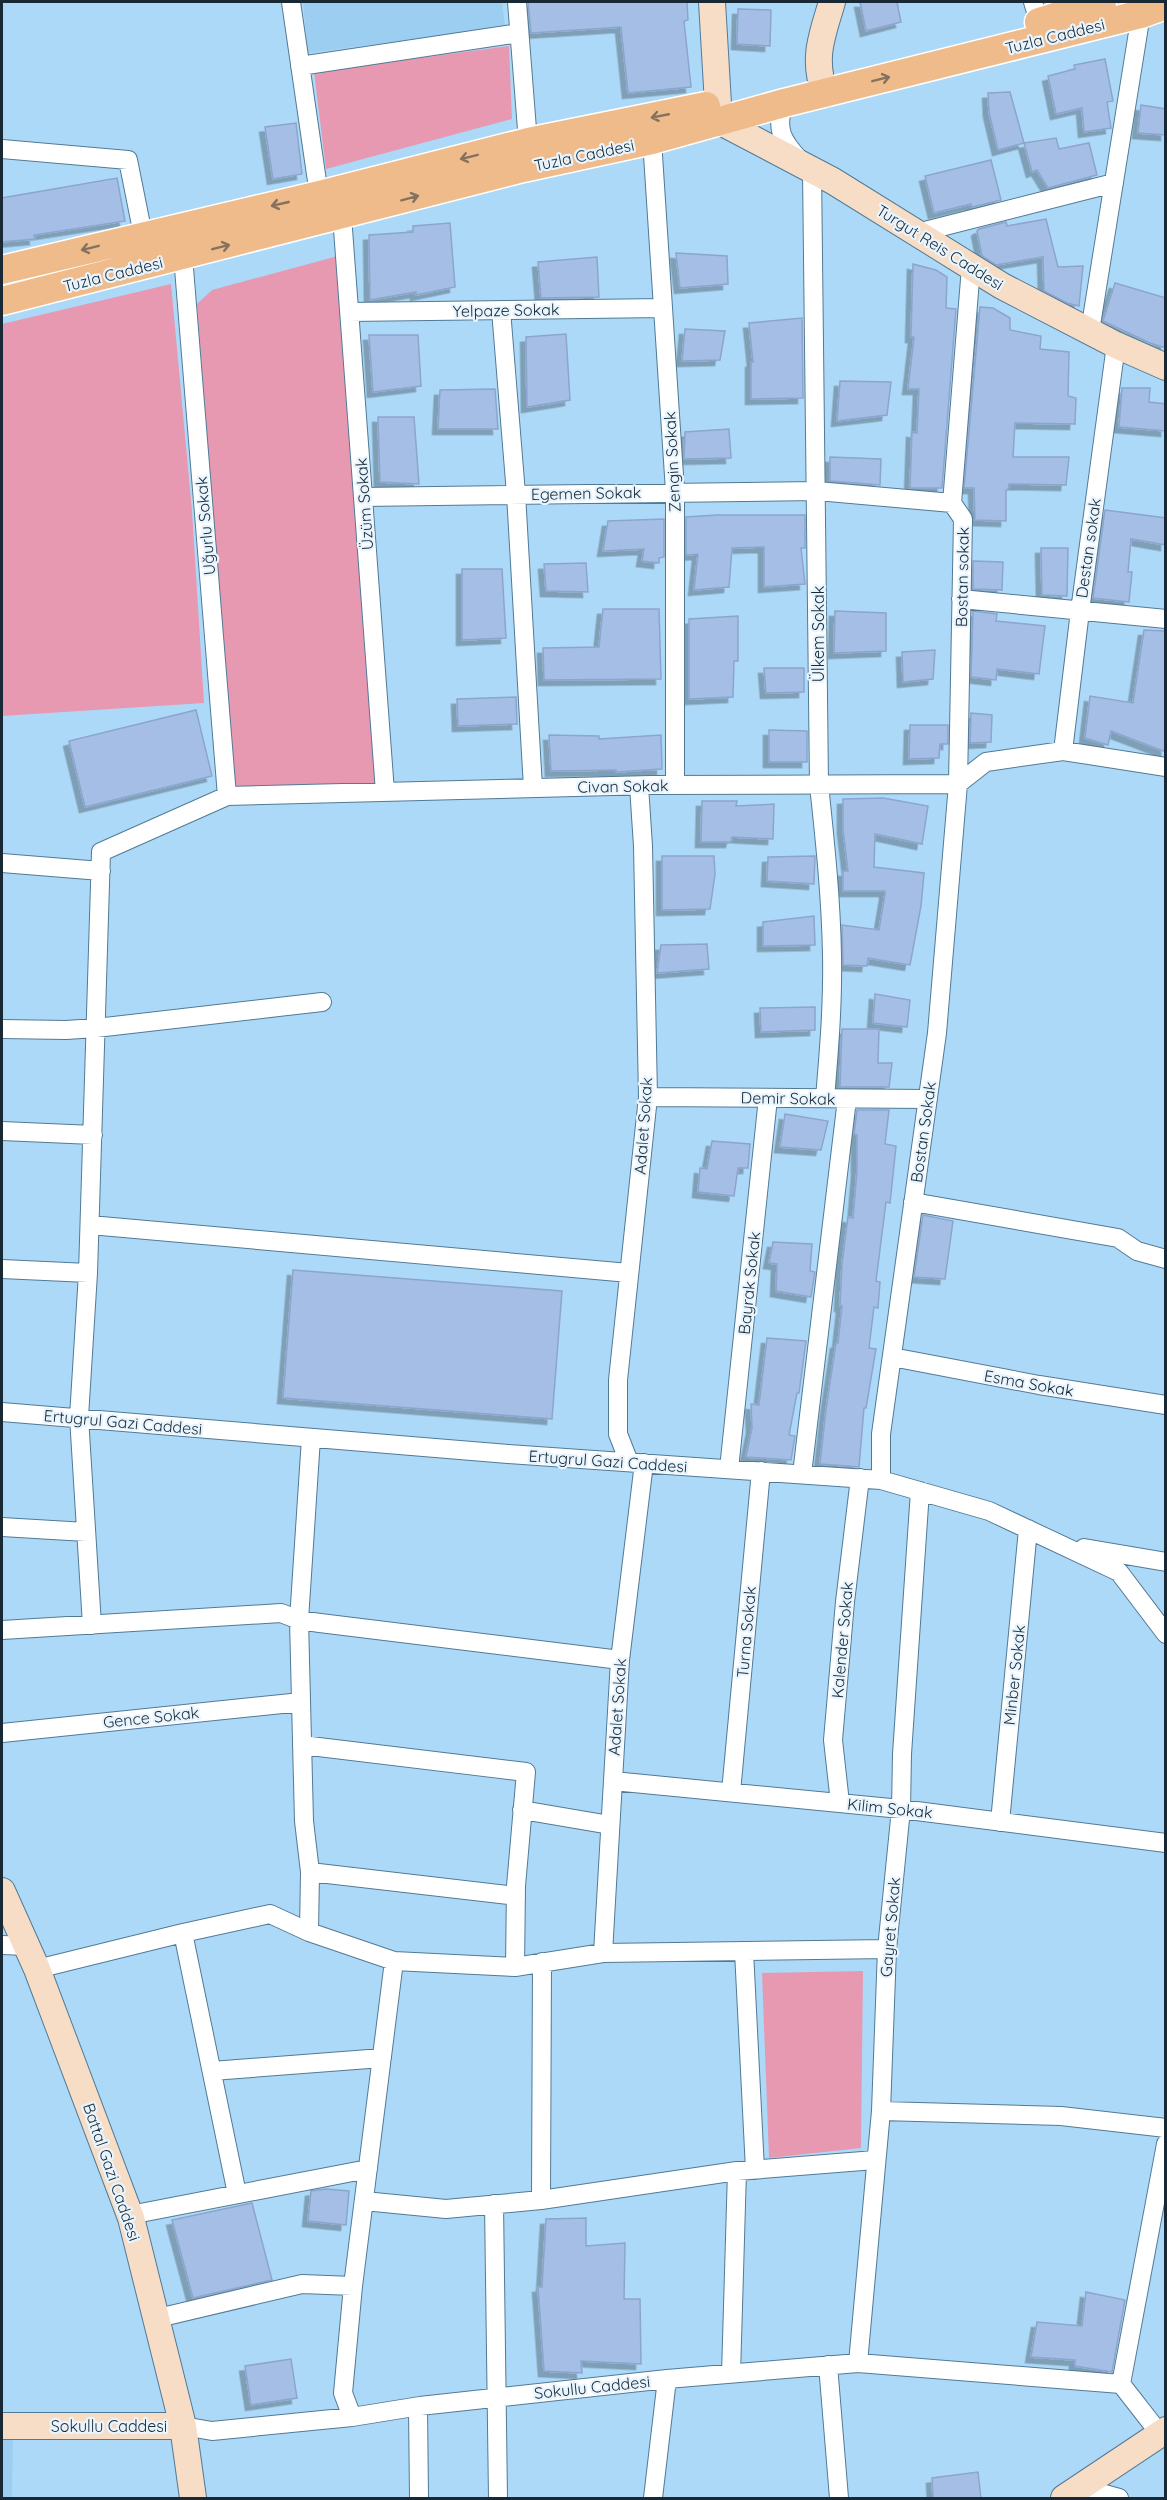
<svg xmlns="http://www.w3.org/2000/svg" width="1167" height="2500" font-family="Quicksand,sans-serif">
<style>
.built{fill:#9bcef1}
.green{fill:#e799b2}
.building{fill:#a5bee6;stroke:#8ca5cc;stroke-width:1.5;filter:url(#shadow)}
.lines{fill:none;stroke-linecap:round;stroke-linejoin:round}
.street-casing{stroke:#517a96;stroke-width:20}
.secondary-casing{stroke:#517a96;stroke-width:28}
.primary-casing{stroke:#fff;stroke-width:31}
.street{stroke:#fff;stroke-width:18}
.secondary{stroke:#f7ddc5;stroke-width:26}
.primary{stroke:#efbb8b;stroke-width:28}
.oneway{stroke:#847260}
.labels{text-anchor:middle;stroke-width:4.5;stroke-linejoin:round;paint-order:stroke}
.street-label{font-size:16px;fill:#182935;stroke:#e8f5ff}
</style>
<defs>
<filter id="shadow"><feDropShadow dx="-5.5" dy="5.5" stdDeviation="0" flood-color="#0004"/></filter>
</defs>
<rect width="100%" height="100%" fill="#add9f8"/>
<path class="built" d="M303 2H502L505 27 308 53Z
M2 2435H13L12 2498H2Z"/>
<path class="green" d="M509 46 512 119 326 169 314 72Z
M345 254 375 784 233 793 197 304 212 290Z
M171 284 192 511 204 703 2 716V324Z
M863 1971 861 2148 769 2158 762 1973Z"/>
<path class="building" d="M528 2H687L688 20 684 21 691 87 628 93 621 27 531 33Z
M860 2H897L901 22 866 31Z
M738 9 771 10 770 46 737 44Z
M1105 59 1113 101 1107 102 1111 128 1084 132 1082 108 1056 114 1048 76 1075 69 1074 65Z
M1010 92 1024 143 998 150 989 112 988 93Z
M1141 105 1166 109V135L1138 133Z
M296 123 302 174 273 179 265 127Z
M1056 138 1059 149 1089 143 1097 175 1048 188 1037 170 1032 172 1024 143Z
M991 160 1001 200 972 207 971 204 934 213 925 176Z
M117 178 125 221 34 235 35 239 2 242V198Z
M1046 219 1058 267 1083 266 1079 306 1067 303 1044 291 1043 257 996 265 982 256 977 231 979 229 1006 222 1007 226Z
M450 223 455 287 416 295V292L370 300 369 235 413 232V226Z
M676 253 727 256 728 284 680 288Z
M597 257 599 297 541 298 538 262Z
M913 264 936 270 947 277 946 308 956 309 942 488H910L912 432 917 433 919 389H908L914 337H911Z
M1115 283 1166 298V348L1150 343 1103 321Z
M980 307 993 308 1010 318V330L1041 336 1040 349 1069 352 1068 396 1076 398 1075 424 1015 423 1013 457H1069L1066 485 1009 484 1008 490H1006V521L975 520 974 488H964Z
M802 318 803 398 751 399V362H753L749 323Z
M685 329 725 331 720 360 682 361Z
M566 334 570 400 527 407 526 337Z
M369 335H418L421 386 373 392Z
M840 381 891 382 887 415 837 421Z
M1122 388H1150L1149 402 1166 404V431L1119 427Z
M495 389 498 429H438L440 390Z
M378 417H414L419 484 380 482Z
M729 429 731 458 684 459 685 432Z
M830 457 881 459 880 485 830 481Z
M1105 510 1166 518V545L1131 539 1128 572H1132L1129 602 1093 598Z
M717 515H805V548H801L805 584 764 587V547L732 548 729 587 694 590 698 554 686 555V517Z
M664 519V557L659 558V563L642 561 644 549 603 551 608 521Z
M1041 548H1068L1067 596 1042 595Z
M973 561 1003 562 1002 590 973 589Z
M586 563 588 592 546 591 544 564Z
M462 569H502L506 638 462 640Z
M603 609H659L661 679 544 680 543 648 599 647Z
M835 611 886 613V651L834 653Z
M973 611 997 614 996 621 1045 626 1039 674 997 669 996 680 971 677Z
M738 616V661H734L733 697 689 699V619Z
M1144 630 1166 631V752L1111 731 1108 745 1085 738 1090 696 1133 703Z
M935 650 933 679 903 682 902 652Z
M764 668H804V692L766 693Z
M516 697 517 724 458 726 457 699Z
M196 710 212 776 85 807 69 741Z
M971 713 992 715 991 742 970 743Z
M910 725H948V744H940L939 758 909 759Z
M769 730 807 731V762H769Z
M549 735 599 736V739L661 735 662 769 616 772V770L551 771Z
M883 798 928 806 922 844 875 834 874 867 924 873 921 906 910 965 868 958 867 966 843 965 842 925 879 930 885 894V891H843V871H848L843 829V799Z
M702 801H737L736 806 774 804 773 839 732 837 731 842H701Z
M662 856H714L715 874 710 909 662 910Z
M815 856 814 884 767 881 768 857Z
M814 916 815 945 763 946V922Z
M707 944 709 969 657 973 661 945Z
M875 994 910 1000 907 1027 873 1023Z
M815 1007V1030L761 1032 760 1008Z
M842 1029H879L878 1063H892L889 1087H840Z
M857 1110H889L885 1144 896 1146 890 1203 886 1202 876 1281 880 1282 878 1308 874 1307 869 1348 876 1349 866 1408H864L859 1467 820 1464 826 1410 836 1343H838L842 1306H840L842 1264 848 1217 853 1218 857 1171V1135L854 1134Z
M785 1114 828 1121 821 1150 780 1147Z
M712 1141 750 1144 748 1168H738L734 1196 698 1192 700 1168 707 1169Z
M923 1215 953 1221 945 1279 914 1277Z
M773 1242 812 1244 810 1271 815 1272 811 1297 776 1291 777 1264 769 1263Z
M293 1270 562 1291 552 1419 283 1398Z
M767 1338 806 1341 799 1393H797L789 1435 795 1436 791 1460 746 1457 752 1428 751 1404 759 1405Z
M326 2189 349 2191 346 2225 308 2221 311 2191Z
M252 2203 272 2280 193 2298 172 2220Z
M586 2218V2246L625 2243 624 2299H640L641 2364 581 2361 582 2373 544 2371 538 2287H542L546 2219Z
M1086 2292 1125 2300 1112 2372 1075 2366V2360L1031 2357 1037 2322 1082 2326Z
M291 2359 297 2398 251 2405 245 2366Z
M978 2472 981 2499H933L932 2478Z"/>
<g class="lines">
<g class="street-casing">
<path id="street" d="M291 2 319 195
M517 2 528 142
M1033 2 1039 22
M300 66 519 33
M784 103C775 129 782 141 800 160
M652 140 675 491V785
M2 149 128 160 143 235
M812 169 819 785C825 841 831 898 832 955 833 1003 829 1051 825 1098
M342 216 385 792
M917 233 1114 183
M183 256 227 796
M501 310 516 494 533 788
M349 312 663 308
M1090 331 1141 14
M363 497 817 491 952 503
M961 599 1166 619
M1063 751 1080 611 1116 345
M2 863 101 871
M2 1029 66 1030 96 1028 322 1002
M648 1097 928 1099
M2 1131 93 1135
M913 1202 1118 1238 1137 1251 1166 1259
M90 1225 629 1273
M2 1269 88 1273
M892 1357 1039 1385 1166 1405
M2 1412 508 1454 881 1480 989 1511 1119 1572 1166 1634
M629 1462 618 1434V1380L648 1097 643 846 639 786
M729 1469 768 1098
M802 1474 847 1099
M881 1480V1434L937 1033 958 784 963 519 952 503 971 267
M2 1527 86 1532
M1084 1548 1166 1562
M92 1625 79 1417 88 1273 101 852 227 796 651 785 958 784 986 762 1063 751 1166 767
M2 1630 281 1613 299 1620 320 1623 620 1660
M2 1733 301 1702
M302 1745 526 1772 516 1886 515 1967
M613 1781 901 1809 1166 1843
M731 1792 761 1471
M840 1803 833 1740 845 1602 860 1478
M522 1810 610 1825
M1000 1822 1028 1529
M310 1872 516 1896
M309 1932 310 1872 304 1821 299 1620 311 1438
M183 1933 237 2194
M2 1945 27 1946
M744 1951 755 2170
M603 1953 620 1660 644 1463
M37 1969 183 1933 270 1914 309 1932 394 1961 515 1967 603 1953 887 1949
M212 2071 382 2058
M881 2111 1061 2116 1166 2128
M541 2200 542 1962
M364 2201 446 2209 541 2200 737 2171 875 2160
M494 2204 498 2498
M130 2215 368 2169
M158 2318 302 2284 353 2286
M858 2363 881 2111 887 1949 901 1809 902 1754 920 1491
M828 2365 839 2498
M731 2374 737 2171
M1121 2384 1166 2144
M418 2407 419 2498
M352 2417 343 2393 353 2286 394 1961
M183 2426 212 2431 352 2417 420 2406 667 2379 858 2363 1121 2384 1160 2434
M1079 2487 1119 2498
M653 2498 667 2379"/>
</g>
<g class="secondary-casing">
<path id="secondary" d="M712 2 718 104
M825 94C812 58 822 36 832 2
M719 121 833 181 1002 286 1116 345 1166 367
M2 1891 37 1969 131 2218 183 2426 193 2498
M2 2426H183
M1064 2498 1166 2430"/>
</g>
<g class="primary-casing">
<path id="primary" d="M1039 22 1102 2
M2 270 319 195 528 142 706 106
M2 301 523 168 652 140 784 103 1141 14 1166 5"/>
</g>
<use href="#street" class="street"/>
<use href="#secondary" class="secondary"/>
<use href="#primary" class="primary"/>
</g>
<defs><path id="oneway-shaft" d="M-6 0H5M1.5-3L5.5 0L1.5 3" fill="none" stroke-width="1.6" stroke-linecap="round" stroke-linejoin="round" transform="scale(1.5)"/></defs>
<g class="oneway">
<use href="#oneway-shaft" transform="translate(881 79) rotate(-14)"/>
<use href="#oneway-shaft" transform="translate(660 116) rotate(169)"/>
<use href="#oneway-shaft" transform="translate(469 157) rotate(166)"/>
<use href="#oneway-shaft" transform="translate(410 198) rotate(-15)"/>
<use href="#oneway-shaft" transform="translate(280 204) rotate(167)"/>
<use href="#oneway-shaft" transform="translate(221 247) rotate(-14)"/>
<use href="#oneway-shaft" transform="translate(90 248) rotate(166)"/>
</g>
<g class="labels">
<g class="street-label">
<text transform="translate(1055 36) rotate(-14)" y="6">Tuzla Caddesi</text>
<text transform="translate(584 155) rotate(-12)" y="6">Tuzla Caddesi</text>
<text transform="translate(940 247) rotate(32)" y="6">Turgut Reis Caddesi</text>
<text transform="translate(113 274) rotate(-14)" y="6">Tuzla Caddesi</text>
<text transform="translate(506 310) rotate(-1)" y="6">Yelpaze Sokak</text>
<text transform="translate(672 462) rotate(-93)" y="6">Zengin Sokak</text>
<text transform="translate(586 493) rotate(-1)" y="6">Egemen Sokak</text>
<text transform="translate(364 504) rotate(-94)" y="6">Üzüm Sokak</text>
<text transform="translate(205 526) rotate(-95)" y="6">Uğurlu Sokak</text>
<text transform="translate(1088 548) rotate(-82)" y="6">Destan sokak</text>
<text transform="translate(962 577) rotate(-89)" y="6">Bostan sokak</text>
<text transform="translate(818 634) rotate(-90)" y="6">Ülkem Sokak</text>
<text transform="translate(623 786) rotate(-1)" y="6">Civan Sokak</text>
<text transform="translate(788 1098) rotate(1)" y="6">Demir Sokak</text>
<text transform="translate(643 1126) rotate(-86)" y="6">Adalet Sokak</text>
<text transform="translate(923 1132) rotate(-82)" y="6">Bostan Sokak</text>
<text transform="translate(749 1283) rotate(-84)" y="6">Bayrak Sokak</text>
<text transform="translate(1029 1383) rotate(10)" y="6">Esma Sokak</text>
<text transform="translate(123 1422) rotate(5)" y="6">Ertugrul Gazi Caddesi</text>
<text transform="translate(608 1461) rotate(4)" y="6">Ertugrul Gazi Caddesi</text>
<text transform="translate(746 1632) rotate(-85)" y="6">Turna Sokak</text>
<text transform="translate(842 1640) rotate(-85)" y="6">Kalender Sokak</text>
<text transform="translate(1014 1675) rotate(-84)" y="6">Minber Sokak</text>
<text transform="translate(617 1707) rotate(-86)" y="6">Adalet Sokak</text>
<text transform="translate(151 1717) rotate(-6)" y="6">Gence Sokak</text>
<text transform="translate(890 1808) rotate(6)" y="6">Kilim Sokak</text>
<text transform="translate(890 1927) rotate(-85)" y="6">Gayret Sokak</text>
<text transform="translate(112 2172) rotate(71)" y="6">Battal Gazi Caddesi</text>
<text transform="translate(592 2387) rotate(-6)" y="6">Sokullu Caddesi</text>
<text x="109" y="2432">Sokullu Caddesi</text>
</g>
</g>
<rect width="1167" height="2500" fill="none" stroke="#182935" stroke-width="6"/>
</svg>
